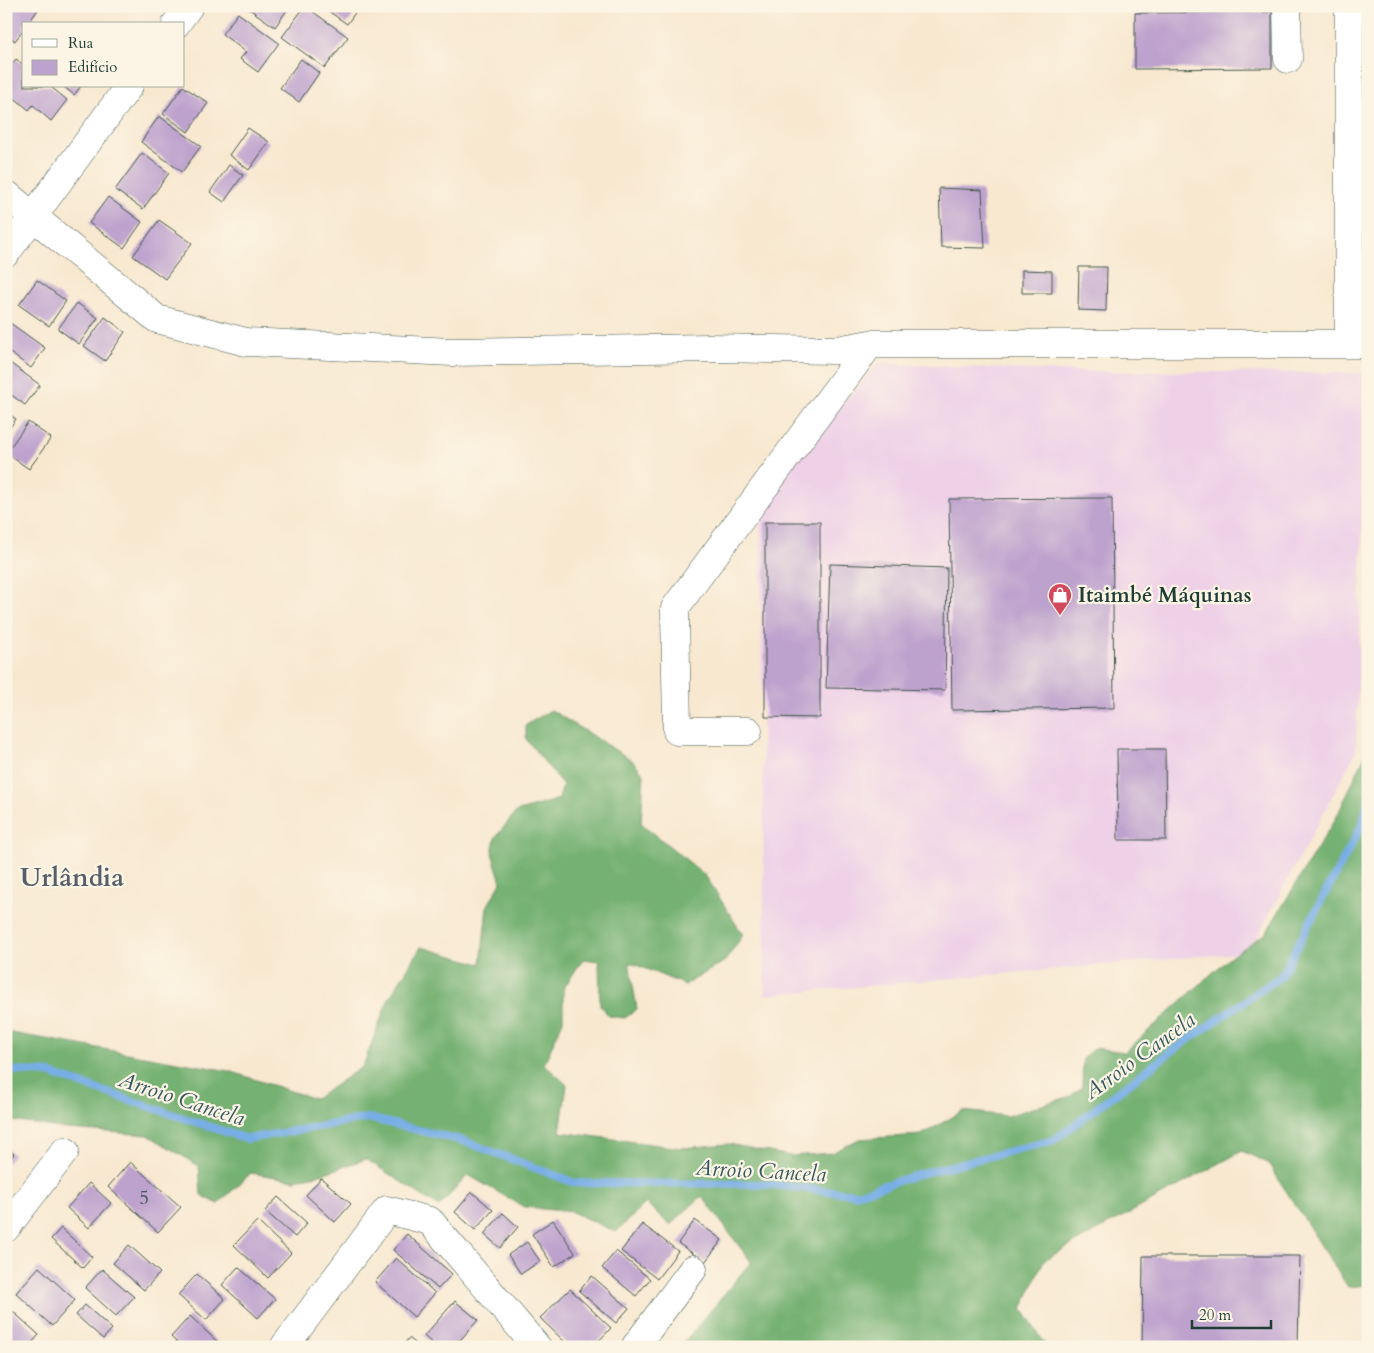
<svg xmlns="http://www.w3.org/2000/svg" width="1374" height="1353" font-family="Cardo,serif">
<style>
.built{fill:#eed0e7}
.forest{fill:#74b172;stroke:#4a7753}
.lines{fill:none;stroke-linecap:round;stroke-linejoin:round}
.stream{stroke:#78aee6;stroke-width:8}
.building{fill:#bea2ce}
.minor-casing{stroke:#40574b;stroke-width:29}
.minor{stroke:#fff;stroke-width:28}
.labels{text-anchor:middle;stroke-width:4.5;stroke-linejoin:round;paint-order:stroke}
.number-label{font-size:19px;fill:#47565a}
.poi-label{font-size:21px;font-weight:bold;fill:#1f3d34;stroke:#fcf5e5;text-anchor:start}
.water-label{font-size:22px;font-style:italic;fill:#355960;stroke:#fcf5e5}
.district-label{font-size:26px;font-weight:bold;fill:#57606a;stroke:#fcf5e5}
</style>
<rect width="100%" height="100%" fill="#fcf5e5"/>
<filter id="ink" filterUnits="userSpaceOnUse"><feTurbulence type="fractalNoise" baseFrequency=".02" numOctaves="2"/><feDisplacementMap in="SourceGraphic" scale="10" xChannelSelector="R" yChannelSelector="G"/><feConvolveMatrix kernelMatrix="1 2 1 2 8 2 1 2 1" color-interpolation-filters="sRGB"/></filter>
<filter id="wash" filterUnits="userSpaceOnUse"><feTurbulence type="fractalNoise" baseFrequency=".0096" numOctaves="4" result="noise"/><feDisplacementMap in="SourceGraphic" scale="20" xChannelSelector="R" yChannelSelector="G"/><feGaussianBlur stdDeviation="1.12" result="paint"/><feColorMatrix in="noise" values="0 0 0 0 0 0 0 0 0 0 0 0 0 0 0 0 0 1.4 0 .05"/><feComposite in="paint" operator="in"/></filter>
<g filter="url(#wash)">
<rect width="100%" height="100%" fill="#f8e8d0"/>
<path class="built" d="M878 363 1057 371 1367 373 1356 752 1249 952 765 995 760 500Z"/>
<path class="forest" d="M551 710 633 761 644 774 641 823 705 875 743 935 725 961 685 985 629 962 637 1009 625 1018 609 1016 600 1005 599 961 583 959 563 989V1021L544 1064 567 1085 560 1132 681 1148 729 1144 790 1156 832 1153 859 1139 921 1135 963 1111 1007 1116 1071 1096 1082 1087 1083 1058 1094 1048 1125 1052 1229 958 1266 933 1337 816 1368 749V1285L1348 1287 1268 1163 1242 1151 1044 1260 1022 1309 1047 1347H680L751 1262 702 1196 670 1225 646 1203 616 1232 572 1212 524 1207 468 1175 439 1207 366 1159 325 1173 295 1180 251 1173 218 1204 201 1195 199 1166 148 1135 67 1129 6 1120V1032L229 1071 315 1099 363 1066 388 1000 421 947 481 964 487 907 501 882 492 853 495 838 516 812 559 799 563 785 526 739V725Z"/>
<g class="lines">
<path class="stream" d="M6 1070 48 1073 247 1139 368 1118 464 1141 575 1183 764 1184 856 1194 927 1172 1054 1140 1172 1051 1281 976 1363 823 1368 801"/>
</g>
<g id="blocks">
<path class="building" d="M6 6H36L39 8 28 24H24V29L15 41 6 34Z
M245 6H290L275 27Z
M305 6 348 37 325 68 282 37Z
M321 6H360L347 24Z
M1272 12V68L1135 69V13Z
M238 13 279 43 258 72 240 59 246 52 222 34Z
M16 59 24 65V86H50L67 100 51 121 33 105 29 110 6 91V71Z
M301 59 319 73 299 102 280 88Z
M63 86H81L74 95Z
M183 86 208 103 188 132 163 114Z
M159 116 201 146 182 172 141 142Z
M248 128 269 142 249 170 229 155Z
M142 153 169 173 143 209 115 190Z
M229 165 243 175 224 202 210 192Z
M939 188 982 190 985 248 941 247Z
M108 197 142 222 124 248 89 223Z
M159 220 192 243 165 279 133 256Z
M1079 267H1107L1106 311 1078 310Z
M1022 270 1052 271V293H1022Z
M37 280 66 301 49 326 19 305Z
M77 303 98 318 79 344 58 329Z
M105 317 125 332 105 361 84 346Z
M6 320 45 348 31 368 6 350Z
M6 360 40 385 25 405 6 391Z
M6 412 16 419 6 433Z
M28 422 51 438 29 469 6 453Z
M1112 498 1114 708 952 710 949 499Z
M765 522H820V718L765 717Z
M830 564 947 568 945 690 826 688Z
M1117 749H1165L1166 840H1118Z
M6 1148 14 1154 6 1164Z
M130 1162 181 1207 158 1232 108 1187Z
M321 1178 351 1204 335 1222 306 1195Z
M89 1183 111 1203 89 1228 67 1208Z
M472 1192 493 1210 475 1230 455 1212Z
M278 1197 307 1223 295 1237 265 1211Z
M503 1213 518 1227 500 1248 484 1234Z
M553 1220 575 1253 554 1267 532 1234Z
M695 1220 722 1240 705 1262 678 1243Z
M257 1221 291 1253 268 1278 234 1245Z
M642 1224 678 1251 657 1279 621 1251Z
M61 1228 92 1257 83 1268 51 1239Z
M407 1234 452 1274 438 1289 393 1250Z
M527 1242 540 1261 521 1274 508 1255Z
M129 1245 160 1273 144 1290 113 1263Z
M616 1251 650 1279 636 1296 602 1268Z
M1143 1256H1300L1298 1347H1142Z
M396 1258 435 1293 414 1317 375 1282Z
M39 1267 75 1300 52 1326 16 1293Z
M238 1267 275 1299 258 1318 222 1285Z
M102 1269 134 1297 116 1316 85 1288Z
M197 1274 225 1299 206 1320 178 1295Z
M592 1276 629 1308 616 1323 579 1291Z
M570 1289 611 1328 593 1347H570L540 1318Z
M455 1301 478 1320 454 1347H436L424 1336Z
M85 1305 112 1329 103 1339 76 1315Z
M8 1307 39 1335 28 1347 6 1346V1309Z
M190 1316 223 1347H182L171 1337Z
M409 1338 420 1347H402Z"/>
</g>
</g>
<g filter="url(#ink)">
<use href="#blocks" fill-opacity="0" stroke="#40574b" stroke-width="1"/>
<g class="lines">
<g class="minor-casing">
<path id="minor" d="M1287 6 1288 59
M176 24 189 6
M6 194 157 319 246 342 452 352 710 348 837 350 870 344
M6 253 129 86
M1349 344V6
M748 731H677L675 608 870 344H1368
M6 1228 65 1151
M284 1347 387 1210 430 1221 537 1347
M635 1347 693 1269"/>
</g>
<use href="#minor" class="minor"/>
</g>
</g>
<defs>
<g id="shop-pin" transform="scale(1.25)"><path d="M0 17L-7.5 6A9.5 9.5 0 1 1 7.5 6Z" fill="#d1495b" stroke="#fcf5e5"/><path d="M-5-2.5h2.3a2.7 3.5 0 0 1 5.4 0H5L5.5 6h-11ZM-1.5-2.5h3a1.5 2.3 0 0 0-3 0Z" fill="#fff"/></g>
</defs>
<g fill-rule="evenodd">
<use href="#shop-pin" x="1060" y="595"/>
</g>
<g class="labels">
<g class="number-label">
<text x="144" y="1204">5</text>
</g>
<g class="poi-label">
<text x="1078" y="602">Itaimbé Máquinas</text>
</g>
<g class="water-label">
<text transform="translate(1139 1055) rotate(-36)" y="8">Arroio Cancela</text>
<text transform="translate(182 1098) rotate(18)" y="8">Arroio Cancela</text>
<text transform="translate(761 1170) rotate(3)" y="8">Arroio Cancela</text>
</g>
<g class="district-label">
<text x="72" y="886">Urlândia</text>
</g>
</g>
<rect width="1374" height="1353" fill="none" stroke="#fcf5e5" stroke-width="25"/>
<rect x="22" y="22" width="162" height="65" fill="#fcf5e5" stroke="#a4ab9e"/>
<rect x="32" y="39" width="25" height="8" fill="#ffffff" stroke="#a4ab9e"/>
<text x="68" y="48" font-size="15" fill="#1f3d34">Rua</text>
<rect x="32" y="60" width="25" height="15" fill="#bea2ce" stroke="#a4ab9e"/>
<text x="68" y="72" font-size="15" fill="#1f3d34">Edifício</text>
<path d="M1192 1320v8h79v-8" fill="none" stroke="#1f3d34" stroke-width="2.5"/>
<text x="1199" y="1320" font-size="15" fill="#1f3d34" stroke="#fcf5e5" stroke-width="4" paint-order="stroke">20 m</text>
</svg>
